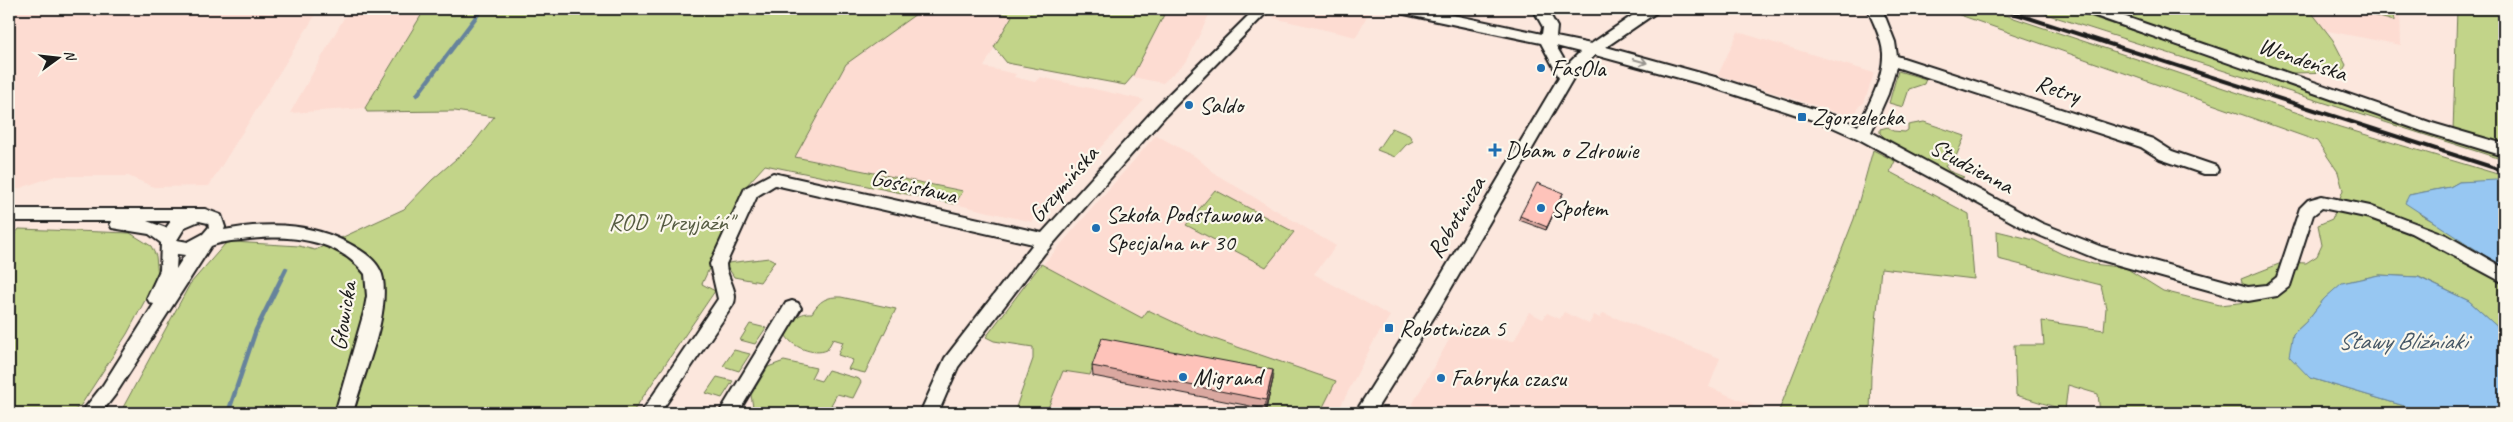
<svg xmlns="http://www.w3.org/2000/svg" width="2513" height="422" font-family="Caveat,sans-serif">
<style>
.built{fill:#fddcd2}
.green{fill:#c2d489;stroke:#6f7852}
.water{fill:#97c7f2;stroke:#66839c}
.lines{fill:none;stroke-linecap:round;stroke-linejoin:round}
.stream{stroke:#66839c;stroke-width:4.5}
.minor-casing{stroke:#1c1c1c;stroke-width:4}
.minor{fill:#fbf7ec;fill-rule:evenodd}
.rail{stroke:#1c1c1c;stroke-width:4}
.wall{fill:#daa8a0;stroke:#1c1c1c}
.shaded-wall{fill:#b28882;stroke:#1c1c1c}
.building{fill:#fec3ba;stroke:#1c1c1c}
.oneway{stroke:#97948e}
.poi-dot{fill:#1f6fb2;stroke:#fbf7ec;stroke-width:2}
.labels{text-anchor:middle;stroke-width:4.5;stroke-linejoin:round;paint-order:stroke}
.street-label{font-size:24px;fill:#1c1c1c;stroke:#fbf7ec}
.poi-label{font-size:24px;fill:#1c1c1c;stroke:#fbf7ec;text-anchor:start}
.park-label{font-size:24px;fill:#565c42;stroke:#fbf7ec}
.water-label{font-size:25px;font-style:italic;fill:#475867;stroke:#fbf7ec}
</style>
<rect width="100%" height="100%" fill="#fce7dd"/>
<filter id="ink" filterUnits="userSpaceOnUse"><feTurbulence type="fractalNoise" baseFrequency=".02" numOctaves="2"/><feDisplacementMap in="SourceGraphic" scale="10" xChannelSelector="R" yChannelSelector="G"/><feConvolveMatrix kernelMatrix="1 2 1 2 8 2 1 2 1" color-interpolation-filters="sRGB"/></filter>
<g filter="url(#ink)">
<path class="built" d="M9 9H319L209 186 154 187 128 176H55L9 192Z
M349 9H425L365 108 290 113Z
M923 9H980L1012 15 984 67 1016 74 1014 77 1035 82 1040 77 1144 100 1032 222 955 204 963 191 795 157 846 64Z
M1167 9 1209 15 1187 61 1163 83 1132 77Z
M1280 9H1350L1369 12 1356 37 1273 18Z
M2138 9H2400L2401 45 2307 27Z
M1738 32 1874 73 1864 103 1859 106 1854 118 1718 75Z
M1156 135 1196 157 1217 175 1336 246 1314 274 1390 316 1374 341 1337 413H1046L1063 371 1042 341 1000 324 1042 266Z
M1529 312 1543 319 1547 313 1560 319 1564 312 1589 324 1594 315 1600 318 1603 313 1720 358 1709 387 1756 407 1754 413H1433L1412 405 1457 326 1481 338 1514 341Z"/>
<path class="green" d="M425 9H923L846 64 795 157 963 191 955 204 765 165 747 185 702 284 715 291 632 413H120L190 284 225 244 233 242 299 246 315 250 404 209 432 180 472 145 494 117 455 111 367 112 365 108Z
M980 9H1167L1132 77 1125 85 1007 63 994 47 1012 16Z
M1943 9H1987L2340 127 2504 176V182H2459L2450 187 2409 195 2420 214 2450 231 2504 268V333L2469 301 2419 277 2379 275 2343 283 2324 299 2306 322 2293 334 2310 378 2428 413H2100L2098 394 2068 385 2065 410 2016 395 2014 345H2044L2042 321 2104 330 2106 308 2101 285 1998 259 1997 231 2034 240 2062 254 2093 264 2126 268 2163 291 2220 305 2248 302 2241 279 2284 262 2306 263 2317 256 2322 245 2318 225 2332 219 2343 190 2338 172 2317 141Z
M2030 9H2068L2448 137 2504 152V160Z
M2104 9H2309L2333 40 2346 65 2342 72 2290 73Z
M2349 9H2393L2394 21Z
M2457 9H2504V143L2453 131Z
M1898 71 1926 79 1924 84 1909 89 1903 107 1889 103Z
M1924 122 1965 136 1953 163H1947L1945 166 1949 171 1964 177 1962 178H1956L1888 141 1880 133V129L1888 127 1893 131 1905 132 1908 130V125Z
M1392 128 1409 135 1413 141 1406 145 1395 157 1377 150Z
M1873 150 1895 161 1890 172 1969 214 1974 279 1881 268 1871 376 1870 413H1778L1854 219Z
M1215 190 1294 232 1266 267 1186 225Z
M19 229 130 233 151 246 156 256 158 276 127 334 81 405 71 413H9V234H15Z
M769 258 775 261 760 282 734 277 727 266 728 263Z
M1041 264 1142 318 1148 310 1197 333 1336 381 1320 413H1267L1266 409 1274 375 1101 344 1090 375 1063 371 1046 413H1014L1033 359V347L994 341 986 337Z
M841 297 896 309 865 373 848 369 853 360 838 355 843 342 833 339 827 350C814 356 791 347 785 334 790 322 797 312 812 313 819 301 827 296 841 297Z
M750 324 766 328 755 344 740 340Z
M734 350 750 354 739 371 723 366Z
M784 361 816 368 811 378 821 381 828 370 859 379 861 382 853 398 837 394 831 405 847 410 845 413H776L753 407 751 395 768 367Z
M717 377 733 381 722 398 706 393Z"/>
<path class="water" d="M2496 180 2504 182V268L2405 203 2409 195 2450 187 2459 182Z
M2379 275 2418 277 2469 301 2504 333V413H2428L2310 378 2289 356 2293 334 2306 322 2324 299 2342 283Z"/>
<g class="lines">
<path class="stream" d="M417 95 482 9
M228 413 256 330 286 269"/>
<g class="minor-casing">
<path id="minor" d="M1255 9H1270L1166 115 1044 254 958 367 938 413H920L945 358 1033 244 775 185 757 196 726 264C726 278 740 292 733 305L660 413H641L718 299 710 264 745 188 773 173 1042 233 1156 107Z
M1397 9H1425L1542 34 1543 27 1533 9H1547L1557 27 1556 37 1591 44 1642 9H1659L1657 12 1606 47 1715 77 1838 117 1858 126C1869 105 1884 77 1883 53 1882 38 1873 23 1868 9H1882L1895 42 1897 56 2153 139 2172 151 2216 166 2218 170 2216 174H2204L2160 159 2141 147 1896 67 1888 94 1871 132 2041 223 2102 247 2248 287 2267 285 2277 277 2300 208 2308 200 2322 196 2370 206 2446 235 2504 268V283L2411 233 2370 218 2322 208 2313 215 2290 286 2277 296 2248 301 2097 259 2029 231 1857 138 1828 125 1705 85 1595 55 1575 75 1439 309 1374 413H1355L1427 299 1559 77 1541 43 1404 14ZM1556 46 1580 52 1567 65Z
M2082 9H2103L2432 123 2504 144V156L2422 131 2084 12Z
M9 209H205L221 215 225 227 224 230C272 221 318 223 360 250 371 257 381 266 383 279 389 320 363 374 353 413H335L364 312 367 296 365 274C337 237 283 234 241 240 231 241 220 242 211 246L115 395 101 413H81L103 385 154 304 150 303 147 298 160 270 161 243 149 234 112 228 110 224 111 221H9ZM147 221H171L166 228ZM199 221 208 223 209 227 203 234 188 242 177 240 185 227ZM177 254 185 255 176 269Z
M792 301 798 303 801 308 738 413H719L786 303Z"/>
</g>
<use href="#minor" class="minor"/>
<path class="rail" d="M2001 9 2504 171"/>
</g>
<path class="wall" d="M1563 193 1562 196 1546 230 1519 220 1520 216Z
M1092 366 1273 379 1266 409 1093 376Z"/>
<path class="shaded-wall" d="M1563 193 1562 196 1546 230 1547 227Z
M1273 370V379L1266 409V400Z"/>
<path class="building" d="M1537 183 1563 193 1547 227 1520 216Z
M1102 338 1273 370 1266 400 1092 366Z"/>
<defs><path id="oneway-shaft" d="M-6 0H5M1.5-3L5.5 0L1.5 3" fill="none" stroke-width="1.6" stroke-linecap="round" stroke-linejoin="round" transform="scale(1.25)"/></defs>
<use class="oneway" href="#oneway-shaft" transform="translate(1640 61) rotate(16)"/>
</g>
<g class="poi-dot">
<circle cx="1541" cy="68" r="5"/>
<circle cx="1189" cy="105" r="5"/>
<rect x="1797" y="112" width="10" height="10" rx="2.5"/>
<path d="M1492.5 142.5h5v5h5v5h-5v5h-5v-5h-5v-5h5z"/>
<circle cx="1541" cy="208" r="5"/>
<circle cx="1096" cy="228" r="5"/>
<rect x="1384" y="323" width="10" height="10" rx="2.5"/>
<circle cx="1183" cy="377" r="5"/>
<circle cx="1441" cy="378" r="5"/>
</g>
<g class="labels">
<g class="street-label">
<text transform="translate(2303 59) rotate(19)" y="8">Wendeńska</text>
<text transform="translate(2058 89) rotate(18)" y="8">Retry</text>
<text transform="translate(1972 166) rotate(28)" y="8">Studzienna</text>
<text transform="translate(1063 184) rotate(-49)" y="8">Grzymińska</text>
<text transform="translate(914 186) rotate(13)" y="8">Gościsława</text>
<text transform="translate(1456 217) rotate(-59)" y="8">Robotnicza</text>
<text transform="translate(343 316) rotate(-81)" y="8">Głowicka</text>
</g>
<g class="poi-label">
<text x="1551" y="76">FasOla</text>
<text x="1199" y="113">Saldo</text>
<text x="1812" y="125">Zgorzelecka</text>
<text x="1505" y="158">Dbam o Zdrowie</text>
<text x="1551" y="216">Społem</text>
<text x="1106" y="222">Szkoła Podstawowa<tspan x="1106" dy="28">Specjalna nr 30</tspan></text>
<text x="1399" y="336">Robotnicza 5</text>
<text x="1193" y="385">Migrand</text>
<text x="1451" y="386">Fabryka czasu</text>
</g>
<g class="park-label">
<text x="671" y="230">ROD "Przyjaźń"</text>
</g>
<g class="water-label">
<text x="2402" y="349">Stawy Bliźniaki</text>
</g>
</g>
<rect width="2513" height="422" fill="none" stroke="#fbf7ec" stroke-width="30"/>
<rect x="15" y="15" width="2483" height="392" fill="none" stroke="#1c1c1c" stroke-width="2" filter="url(#ink)"/>
<g transform="translate(58 58) rotate(75)" stroke="#fbf7ec" stroke-width="4" paint-order="stroke">
<path d="M0-4L9 19L0 12L-9 19Z" fill="#1c1c1c"/>
<text y="-8" font-size="14" font-weight="bold" text-anchor="middle" fill="#1c1c1c">N</text>
</g>
</svg>
